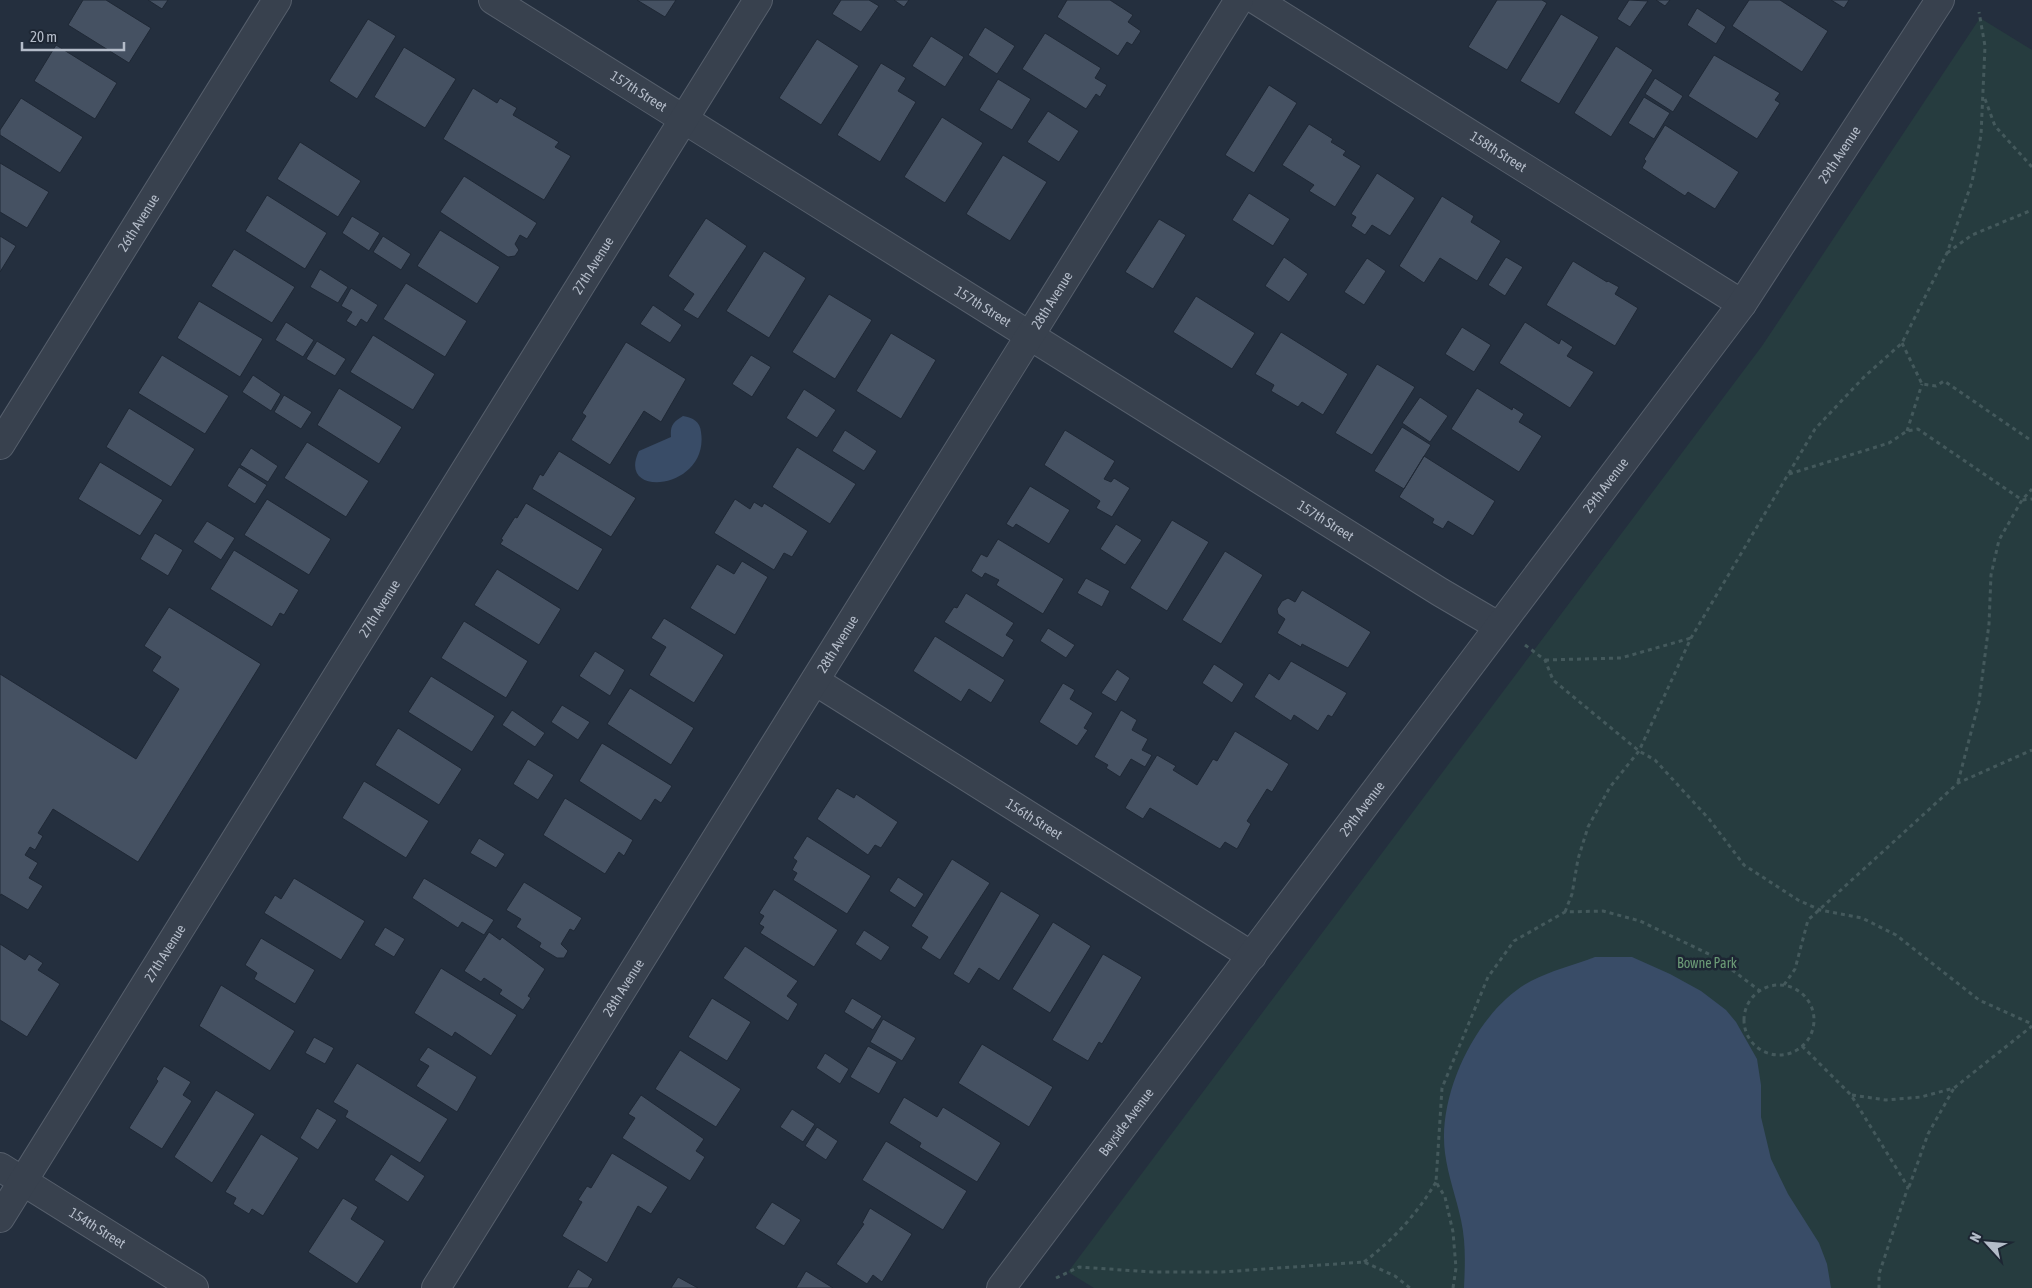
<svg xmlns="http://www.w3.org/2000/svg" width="2032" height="1288" font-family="'Asap Condensed',sans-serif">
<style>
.green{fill:#263c3f}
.water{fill:#394c67}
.building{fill:#455162;stroke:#1f2835}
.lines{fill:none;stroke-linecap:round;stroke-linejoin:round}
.minor-casing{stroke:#565f6c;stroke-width:30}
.path{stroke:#44595c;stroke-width:3;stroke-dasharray:4 4;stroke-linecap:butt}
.minor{stroke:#38414e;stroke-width:28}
.labels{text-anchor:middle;stroke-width:5;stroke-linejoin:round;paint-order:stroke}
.street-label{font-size:14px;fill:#b4bcc9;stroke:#1d2633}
.park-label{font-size:14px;fill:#6b9a76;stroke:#1d2633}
</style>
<rect width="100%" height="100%" fill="#242f3e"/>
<path class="green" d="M1980 18 2032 50V1288H1094L1068 1272 1762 346Z"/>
<path class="water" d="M683 416C693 418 700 421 701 432 710 490 615 500 639 451L671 437C670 426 673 422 683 416Z
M1595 957H1632L1670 974 1701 991 1726 1010 1736 1022 1757 1059 1761 1085V1117L1771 1159 1788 1194 1819 1243 1827 1264 1831 1288H1464C1465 1266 1466 1242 1461 1220 1456 1197 1448 1176 1445 1153 1437 1094 1477 1010 1531 981 1550 971 1574 965 1595 957Z"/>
<path class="building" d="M83 0H106L151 28 129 63 68 25Z
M148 0H168L162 9Z
M637 0H676L665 17Z
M841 0H869L879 6 861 32 832 14Z
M894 0H909L904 7Z
M1067 0H1110L1133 15 1128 22 1141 31 1132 45 1127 42 1118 56 1057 17Z
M1497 0H1542L1547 3 1507 70 1468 47Z
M1629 0 1648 1 1630 27 1617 19Z
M1656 0H1670L1665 6Z
M1749 0H1780L1828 31 1802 72 1732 26Z
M1831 0H1849L1844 8Z
M1697 8 1726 27 1716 44 1687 25Z
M1561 14 1599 37 1559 104 1520 81Z
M368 19 396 36 357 99 329 81Z
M985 27 1015 46 997 74 968 55Z
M1045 33 1101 68 1095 78 1107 85 1100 97 1096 94 1086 109 1022 69Z
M931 36 964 57 945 87 912 66Z
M817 39 859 66 821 125 779 98Z
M56 45 117 83 95 119 34 81Z
M1616 46 1653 70 1611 137 1574 113Z
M404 47 456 79 425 128 374 97Z
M1714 55 1780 93 1775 100 1780 103 1757 139 1688 96Z
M881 63 906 78 898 91 916 102 880 162 837 135Z
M1655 78 1683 96 1673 112 1645 94Z
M998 79 1031 99 1012 130 979 110Z
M1269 85 1297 103 1254 173 1225 155Z
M473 88 497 103 500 98 517 108 513 115 559 142 555 147 571 156 544 200 443 139Z
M1644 97 1670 113 1654 139 1628 123Z
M21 98 83 137 60 173 0 135V130Z
M1048 111 1079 131 1059 162 1027 142Z
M942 117 983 143 945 203 904 177Z
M1309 124 1333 139 1331 142 1346 151 1343 155 1361 166 1335 207 1309 191 1314 185 1282 165Z
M1665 125 1739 172 1715 209 1688 192 1685 196 1642 168 1646 161 1644 159Z
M300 142 361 181 338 217 277 179Z
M1003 155 1047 182 1010 241 966 214Z
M0 163 49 192 27 228 0 212Z
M1377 173 1415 198 1390 236 1372 225 1365 235 1351 226 1356 217 1351 214Z
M464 176 537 223 527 239 520 235 515 244 519 250 515 256 508 257 440 212Z
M1249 193 1290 219 1273 246 1232 220Z
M267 195 327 233 305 269 245 231Z
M1442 196 1474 216 1471 222 1501 241 1477 281 1440 258 1424 283 1399 266Z
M352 216 380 233 369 251 342 233Z
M706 218 747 246 698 319 683 310 694 294 668 276Z
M1159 219 1186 235 1153 289 1125 272Z
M440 230 500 267 477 304 417 266Z
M0 236 16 246 0 272Z
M383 236 411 254 401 270 373 252Z
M234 249 295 287 272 323 211 286Z
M764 251 806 278 769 338 726 311Z
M1284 257 1308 274 1289 302 1265 286Z
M1506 257 1523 267 1505 296 1488 285Z
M1367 258 1386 271 1364 305 1344 292Z
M1573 261 1607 282 1608 281 1619 287 1615 294 1638 308 1615 346 1546 305Z
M320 269 348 287 338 303 310 287Z
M406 283 467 321 445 357 383 319Z
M351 288 378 305 367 323 361 319 356 327 346 321 352 312 341 306Z
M829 294 872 320 835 379 792 352Z
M1196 296 1255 333 1232 369 1173 332Z
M199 301 263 339 240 377 177 338Z
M653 305 682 325 670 343 640 324Z
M286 322 314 340 303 357 275 340Z
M1525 322 1559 344 1561 339 1573 347 1567 356 1594 372 1570 408 1499 363Z
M1462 327 1491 345 1474 372 1445 354Z
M1281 332 1348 374 1323 415 1302 402 1298 407 1271 391 1274 385 1255 374Z
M891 333 936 360 901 419 856 391Z
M373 335 435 374 413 410 350 372Z
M317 341 346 359 335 376 306 359Z
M626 342 686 379 661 422 644 411 610 465 571 440 586 416 582 413Z
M162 355 229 396 205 434 138 393Z
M751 355 771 367 752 397 732 384Z
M1377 364 1415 387 1372 455 1335 433Z
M253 375 281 394 271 411 242 392Z
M339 388 402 427 379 464 317 425Z
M1477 388 1512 410 1513 407 1524 414 1519 422 1542 436 1519 472 1451 429Z
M804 389 836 410 817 438 786 418Z
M284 395 312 412 301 429 274 412Z
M1420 397 1448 416 1430 442 1402 423Z
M129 408 195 449 171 487 106 447Z
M1402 427 1431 445 1404 489 1374 471Z
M845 430 877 451 864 471 832 451Z
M1065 430 1115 461 1104 479 1111 482 1114 478 1130 488 1112 517 1096 508 1100 501 1044 465Z
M307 442 369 481 346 517 284 478Z
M797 447 856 484 830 524 772 487Z
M251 448 278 466 268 482 240 465Z
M559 451 636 498 611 537 532 489 540 474 543 476Z
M1424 456 1495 501 1473 536 1448 521 1443 529 1432 523 1434 519 1399 497Z
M100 462 163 500 140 536 78 499Z
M239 467 267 485 255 504 227 486Z
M1030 486 1070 510 1049 544 1016 524 1013 528 1006 524Z
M267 499 331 539 309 575 244 535Z
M735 499 750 509 754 502 762 507 764 503 808 531 792 557 784 553 774 570 714 533Z
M526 503 603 549 578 591 500 544 503 540 501 539 515 517 517 518Z
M1172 520 1209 542 1167 611 1130 588Z
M207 521 235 538 221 560 193 542Z
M1116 524 1142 540 1125 565 1100 549Z
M155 533 183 550 168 576 140 559Z
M998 539 1064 579 1043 614 996 585 999 580 985 573 982 578 971 571 981 554 987 557Z
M234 550 299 590 284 615 280 613 272 627 210 589Z
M1225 551 1263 575 1221 644 1182 620Z
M742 561 768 577 735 635 690 608 717 564 734 574Z
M497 569 561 609 539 645 474 605Z
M1086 578 1110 591 1102 607 1077 593Z
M1302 590 1371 632 1348 668 1302 644 1301 647 1277 633 1285 619 1278 614 1277 609 1282 601 1288 598 1295 602Z
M966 593 1014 623 1006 635 1014 640 1003 658 944 622 954 607 957 608Z
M169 607 261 664 138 862 53 809 38 833 43 836 35 850 30 847 25 855 38 863 29 878 43 886 28 910 1 894 0 896V674L136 759 179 689 152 671 161 657 144 646Z
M664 618 724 655 694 703 649 675 666 647 651 638Z
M464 621 528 661 506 698 441 658Z
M1048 628 1075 645 1066 658 1040 641Z
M935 636 1005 680 991 703 969 689 961 702 913 671Z
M595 651 625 670 610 696 579 676Z
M1291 661 1347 693 1332 717 1328 715 1318 731 1294 715 1291 721 1254 697 1269 673 1279 680Z
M1214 664 1244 684 1232 703 1202 683Z
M1117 669 1130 678 1116 702 1101 693Z
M431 676 495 716 472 752 408 712Z
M1063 683 1075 690 1070 699 1093 713 1084 728 1088 730 1077 746 1039 722Z
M630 688 694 728 671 765 607 724Z
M562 705 590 722 578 740 551 722Z
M512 710 545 733 535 747 502 725Z
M1121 710 1137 720 1132 730 1148 739 1142 750 1152 755 1145 767 1131 759 1120 777 1106 768 1108 765 1094 757Z
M398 728 462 769 439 805 375 765Z
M1235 731 1289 764 1272 792 1267 789 1247 821 1251 824 1237 849 1225 842 1220 849 1150 808 1143 819 1125 808 1157 755 1176 766 1173 770 1197 785 1213 759 1217 761Z
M602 743 672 786 661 803 655 799 641 821 579 781Z
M528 759 554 775 538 800 513 784Z
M364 781 429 821 406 858 342 818Z
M837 788 854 798 856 794 898 822 881 848 875 845 868 855 817 819Z
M565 798 633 840 624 856 619 852 605 874 543 835Z
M807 836 871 876 847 914 793 880 797 873 792 870 797 861 793 858Z
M479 838 505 854 496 868 470 853Z
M952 859 990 883 940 960 921 948 928 937 911 926Z
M898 877 924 894 915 908 889 891Z
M294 878 365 921 341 960 264 913 275 895 281 899Z
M424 878 494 920 484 935 462 922 458 928 412 898Z
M524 882 582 918 574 931 570 929 561 944 568 951 564 958H557L539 947 541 943 516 927 521 919 506 910Z
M774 889 838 930 814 967 760 933 764 927 759 924 764 916 759 913Z
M1001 891 1040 915 999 981 979 968 969 984 953 974Z
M1053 922 1091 946 1050 1013 1012 989Z
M385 927 405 939 394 957 374 945Z
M864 930 890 947 881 961 855 944Z
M489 932 500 940 502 937 545 969 528 996 531 998 523 1010 499 994 502 990 484 978 481 982 464 971Z
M261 938 315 970 295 1004 254 979 257 973 245 965Z
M0 944 25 960 29 954 43 963 38 970 60 984 27 1037 0 1020Z
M745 946 798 981 787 996 798 1004 788 1021 723 978Z
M1103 954 1142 977 1102 1044 1099 1042 1088 1061 1052 1040Z
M441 968 517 1015 491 1056 455 1032 452 1037 414 1013Z
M221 985 295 1031 270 1071 199 1026Z
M712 998 751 1022 727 1061 688 1037Z
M852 998 882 1016 873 1030 844 1012Z
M883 1019 916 1038 902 1061 870 1042Z
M314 1037 334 1048 325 1064 305 1053Z
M982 1044 1053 1087 1029 1127 958 1083Z
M868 1046 897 1062 879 1094 850 1077Z
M428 1047 477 1077 457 1112 416 1086 429 1066 419 1060Z
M680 1050 741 1089 716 1127 655 1089Z
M825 1053 849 1069 840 1084 816 1068Z
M357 1063 448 1119 420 1163 345 1117 348 1111 333 1102Z
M164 1066 191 1082 183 1095 192 1101 162 1149 129 1128 158 1081 156 1079Z
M216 1090 255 1114 212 1183 174 1157Z
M641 1095 704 1139 696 1151 705 1157 690 1181 622 1138 635 1118 628 1114Z
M904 1097 937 1117 943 1107 1001 1143 977 1182 919 1147 921 1143 889 1123Z
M317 1108 337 1120 318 1150 300 1138Z
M792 1109 815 1124 803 1142 780 1127Z
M817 1127 838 1141 826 1160 805 1146Z
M261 1134 299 1158 263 1216 252 1209 249 1214 233 1204 236 1198 225 1192Z
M886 1141 967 1191 943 1230 862 1180Z
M612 1153 668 1187 651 1214 638 1206 607 1263 562 1236 582 1202 578 1200 587 1186 591 1188Z
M391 1154 425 1176 408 1202 374 1180Z
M343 1198 358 1207 351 1219 385 1241 357 1284 308 1252Z
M772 1202 801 1220 784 1246 755 1228Z
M870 1208 912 1234 882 1282 873 1275 867 1284 836 1264 864 1224 862 1223Z
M578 1269 593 1279 588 1288H567Z
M806 1271 833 1288H796Z
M678 1277 698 1288H671Z"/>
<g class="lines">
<g class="minor-casing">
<g id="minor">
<path id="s1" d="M493 0 1440 592 1498 626"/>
<path id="s2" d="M1256 0 1742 304"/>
<path id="s3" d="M0 445 277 0"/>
<path id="s4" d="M815 681 1252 956"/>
<path id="s5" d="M0 1167 194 1288"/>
<path id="s6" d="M0 1218 758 0"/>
<path id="s7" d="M436 1288 1239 0"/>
<path id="s8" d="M1001 1288 1742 304 1940 0"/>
</g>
</g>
<path class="path" d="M1985 99 1995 126 2032 167
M1947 253 1972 235 2032 210
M1902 343 1922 384 1936 386 1944 381 2032 441
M1907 431 1922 384
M1789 474 1889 443 1907 431 1918 429 2022 500 2032 499
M1525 645 1545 660 1553 680 1639 751 1655 760 1709 819 1744 865 1798 900 1820 910 1862 918 1896 935 1979 1000 2032 1024
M1545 660 1621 658 1691 638
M1958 782 1979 702 1989 624 1991 575 1999 540 2022 500 2032 489
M1565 912 1572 894 1578 859 1588 827 1610 787 1639 751 1691 638 1815 429 1864 377 1902 343 1947 253 1972 182 1981 135 1985 46 1979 12
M1784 985 1795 969 1808 920 1958 783 2032 750
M1744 1020a35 35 0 1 1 70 0a35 35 0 1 1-70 0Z
M1802 1046 1851 1095 1908 1187 1879 1274V1288
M1852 1095 1886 1100 1921 1097 1954 1088 2032 1026
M1909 1187 1928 1134 1954 1088
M1364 1262C1394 1239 1417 1214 1436 1182
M1056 1278 1079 1267 1152 1272H1222L1364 1262 1395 1276 1410 1288
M1453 1288 1456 1268 1453 1232 1445 1197 1436 1182 1442 1088 1488 977 1514 941 1565 912 1603 911 1640 921 1715 957 1760 991"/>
<use href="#minor" class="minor"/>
</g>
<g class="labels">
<g class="street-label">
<text dy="5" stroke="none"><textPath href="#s1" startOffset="172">157th Street</textPath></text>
<text dy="5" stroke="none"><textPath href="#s2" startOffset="286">158th Street</textPath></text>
<text dy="5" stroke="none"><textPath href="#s8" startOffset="1410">29th Avenue</textPath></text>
<text dy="5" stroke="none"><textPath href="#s3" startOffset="262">26th Avenue</textPath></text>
<text dy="5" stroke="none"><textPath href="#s6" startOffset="1122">27th Avenue</textPath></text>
<text dy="5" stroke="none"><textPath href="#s7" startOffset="1164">28th Avenue</textPath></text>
<text dy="5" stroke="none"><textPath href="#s1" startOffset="578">157th Street</textPath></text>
<text dy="5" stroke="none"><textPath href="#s8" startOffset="1005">29th Avenue</textPath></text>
<text dy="5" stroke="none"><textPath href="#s1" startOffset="982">157th Street</textPath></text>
<text dy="5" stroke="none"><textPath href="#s6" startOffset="718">27th Avenue</textPath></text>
<text dy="5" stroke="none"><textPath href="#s7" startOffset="759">28th Avenue</textPath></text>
<text dy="5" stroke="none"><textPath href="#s8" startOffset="600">29th Avenue</textPath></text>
<text dy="5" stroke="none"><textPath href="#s4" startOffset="259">156th Street</textPath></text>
<text dy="5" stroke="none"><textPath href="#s6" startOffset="312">27th Avenue</textPath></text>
<text dy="5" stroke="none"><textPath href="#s7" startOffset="354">28th Avenue</textPath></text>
<text dy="5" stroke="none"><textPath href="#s8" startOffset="208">Bayside Avenue</textPath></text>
<text dy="5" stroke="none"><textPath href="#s5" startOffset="115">154th Street</textPath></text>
</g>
<g class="park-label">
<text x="1707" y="968">Bowne Park</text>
</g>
</g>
<g transform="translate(1987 1243) rotate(296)" stroke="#1d2633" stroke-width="4" paint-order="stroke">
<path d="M0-4L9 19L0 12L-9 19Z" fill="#b4bcc9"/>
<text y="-8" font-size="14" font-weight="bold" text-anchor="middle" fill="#b4bcc9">N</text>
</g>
<path d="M22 42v8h102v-8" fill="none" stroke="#b4bcc9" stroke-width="2.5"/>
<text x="30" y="42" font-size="15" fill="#b4bcc9" stroke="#1d2633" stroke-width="4" paint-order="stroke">20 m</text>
</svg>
